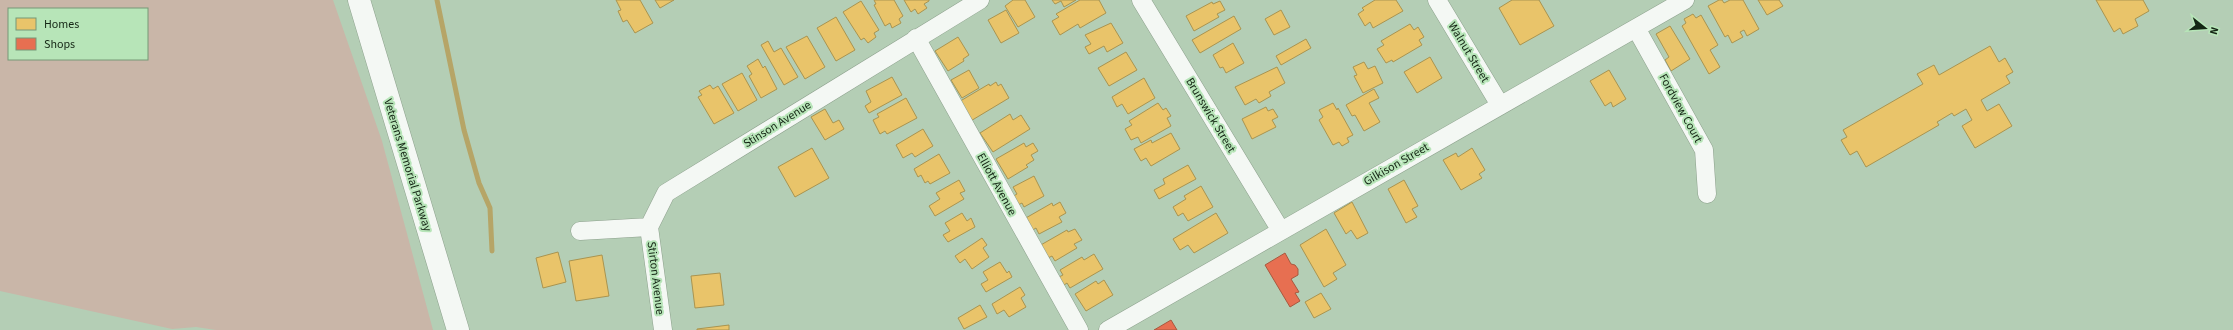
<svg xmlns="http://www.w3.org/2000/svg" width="2233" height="330" font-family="'Source Sans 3',sans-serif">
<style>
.green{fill:#c9b6a8;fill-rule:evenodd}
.homes{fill:#e9c46a;stroke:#a99450}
.shops{fill:#e76f51;stroke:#a8593f}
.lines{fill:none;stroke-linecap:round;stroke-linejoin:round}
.stream{stroke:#b6a567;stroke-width:5}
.minor-casing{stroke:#8ca08c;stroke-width:19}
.secondary-casing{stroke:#8ca08c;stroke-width:23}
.minor{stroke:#f4f8f4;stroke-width:18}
.secondary{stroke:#f4f8f4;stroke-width:22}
.labels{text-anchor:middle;stroke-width:4;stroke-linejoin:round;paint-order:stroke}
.street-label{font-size:12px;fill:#142514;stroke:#b7e5b8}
</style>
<rect width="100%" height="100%" fill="#b4ceb5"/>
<path class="green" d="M0 0H333L382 141 433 330H216L196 327 172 329 0 291ZM9 9H147V59H9Z"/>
<path class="homes" d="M616 0H640L653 23 635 33 627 20 623 22 618 11 621 10Z
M655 0H674L660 8Z
M874 0H894L903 16 899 19 901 23 892 28 890 23 885 26 874 5 876 4Z
M904 0H929V1L924 4 927 8 918 14 915 9 911 12Z
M1013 0H1025L1035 17 1018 27 1005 6Z
M1052 0H1076L1064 7 1061 1 1055 4Z
M1080 0H1099L1106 13 1080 28 1078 24 1060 35 1052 21 1059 17 1056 14Z
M1375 0H1396L1403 11 1373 28 1370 22 1365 26 1358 14 1364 10 1362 8Z
M1512 0H1539L1554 26 1520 45 1499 8Z
M1719 0H1722L1724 3 1730 0H1743L1759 29 1747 36 1744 30 1740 32 1743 37 1732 43 1728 35 1725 37 1708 6Z
M1758 0H1779L1783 6 1767 15Z
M2096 0H2143L2149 11 2135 19 2138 26 2123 34 2120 28 2114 32Z
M861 1 879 30 874 33 876 37 868 43 864 38 861 40 843 12Z
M1220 1 1225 10 1217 14 1219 17 1194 31 1186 16 1212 2 1213 4Z
M1006 10 1019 33 1001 43 988 20Z
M1281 10 1290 27 1274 35 1265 19Z
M1693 14 1696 18 1701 15 1718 45 1710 50 1720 67 1709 74 1682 26 1686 23 1684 19Z
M1234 16 1241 29 1200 53 1192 40Z
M836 17 855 50 836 61 817 28Z
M1111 23 1123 43 1107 52 1104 46 1089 54 1085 47 1091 44 1085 35Z
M1410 24 1414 30 1418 27 1424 37 1419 40 1422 45 1393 62 1392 60 1386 63 1377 49 1384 45 1381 41Z
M1670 26 1690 59 1671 71 1665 60 1669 57 1656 34Z
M807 36 825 67 805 79 786 47Z
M958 37 969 55 963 59 964 61 948 71 935 51Z
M1306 39 1311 48 1281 65 1276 56Z
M768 41 774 52 781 48 798 77 784 85 761 45Z
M1233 43 1244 63 1226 73 1223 67 1220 68 1213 55Z
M1990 46 1999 62 2005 58 2013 72 2006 76 2010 83 1981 100 1987 111 1999 104 2012 126 1975 148 1962 126 1972 120 1966 109 1954 116 1952 113 1937 122 1939 125 1866 167 1857 151 1850 155 1841 140 1847 137 1843 130 1923 84 1917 74 1934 65 1939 75Z
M1126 52 1137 70 1109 86 1098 68Z
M1430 57 1442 78 1417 93 1404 72Z
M758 59 763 68 765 66 777 89 761 98 749 76 752 74 747 66Z
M1364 62 1368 69 1375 66 1383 83 1363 93 1354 76 1357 75 1353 67Z
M1277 67 1285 83 1269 92 1271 96 1259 103 1256 99 1245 105 1235 87Z
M969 70 979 88 962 98 951 80Z
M1609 70 1626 99 1613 107 1611 102 1605 106 1590 81Z
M742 73 757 100 738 111 722 84Z
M892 77 902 95 869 113 865 106 871 102 866 91Z
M1144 78 1155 98 1128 114 1122 104 1117 107 1112 97Z
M996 82 998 86 1001 84 1009 98 969 122 957 103 989 84 990 86Z
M710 85 713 89 718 86 734 113 714 124 698 97 702 95 699 91Z
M1374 89 1379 98 1369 103 1380 122 1364 131 1355 115 1352 116 1346 105Z
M906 98 917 118 887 134 885 131 880 134 873 120 879 117 877 114Z
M1158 103 1163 110 1166 108 1171 116 1167 118 1171 126 1141 143 1138 137 1131 140 1125 129 1132 125 1129 121Z
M1333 103 1337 110 1338 108 1353 135 1347 138 1349 142 1342 146 1339 142 1333 145 1319 120 1323 117 1319 110Z
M1266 107 1268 111 1273 109 1278 117 1272 120 1276 127 1252 139 1242 119Z
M825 109 833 123 839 120 844 129 825 140 811 117Z
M1010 114 1013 120 1021 115 1030 129 993 152 980 133Z
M923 129 933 146 915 157 912 153 903 158 896 145Z
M1171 133 1180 149 1151 166 1146 158 1141 161 1134 149 1151 140 1152 143Z
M1024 143 1026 147 1033 143 1038 151 1031 155 1034 160 1026 165 1028 167 1008 179 996 159Z
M812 148 829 178 795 197 778 167Z
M1472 148 1485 170 1479 174 1482 178 1461 190 1443 160 1456 153 1458 157Z
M939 154 950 173 930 184 928 181 925 183 921 175 918 177 914 169Z
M1188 165 1196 179 1159 199 1154 190 1165 184 1163 179Z
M1034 176 1044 196 1024 207 1022 203 1016 206 1012 197 1017 194 1013 187Z
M959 180 965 191 960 193 964 199 935 216 929 206 940 199 936 193Z
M1404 180 1418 206 1412 209 1417 217 1406 223 1388 189Z
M1201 186 1213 207 1188 221 1183 213 1178 216 1173 207 1186 199 1184 196Z
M1060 202 1066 213 1059 217 1062 222 1039 234 1036 228 1031 231 1024 219 1052 203 1053 206Z
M1352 202 1368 233 1357 239 1351 230 1346 234 1334 213Z
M962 213 967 221 971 218 975 227 948 242 943 235 950 231 945 223Z
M1216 213 1228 233 1194 253 1188 245 1180 250 1173 239Z
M1075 229 1082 240 1074 244 1077 248 1055 261 1052 256 1046 259 1039 246 1067 230 1068 232Z
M1326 229 1346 265 1333 273 1337 279 1324 287 1300 245Z
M982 238 987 245 983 248 989 257 972 269 965 259 960 263 955 256Z
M558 252 566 282 543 288 536 258Z
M1094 254 1103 269 1070 288 1067 283 1064 285 1059 277 1063 275 1060 270 1082 257 1084 260Z
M602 255 609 296 576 301 569 261Z
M1000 262 1007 273 1009 271 1012 277 986 292 981 284 988 280 983 272Z
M720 273 724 305 695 308 691 276Z
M1104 280 1113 295 1086 311 1075 294 1096 281 1098 284Z
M1020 287 1025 295 1021 298 1026 307 1009 317 1004 310 997 314 992 304Z
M1321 293 1331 309 1314 318 1305 302Z
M980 305 987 317 964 329 958 318Z
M729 325V330H697V329Z"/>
<path class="shops" d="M1285 253 1291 264 1295 265 1298 269V275L1291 279 1299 292 1295 293 1300 301 1290 307 1265 265Z
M1171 320 1177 330H1154Z"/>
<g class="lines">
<path class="stream" d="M437 0 464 130 479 183 490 208 492 251"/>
<g class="minor-casing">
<path id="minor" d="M1141 0 1281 231
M1437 0 1500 105
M1636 28 1704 150 1707 194
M916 38 1079 330
M649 227 663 330
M580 231 649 227 666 193 980 0
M1108 330 1685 0"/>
</g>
<g class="secondary-casing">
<path id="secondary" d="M359 0 458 330"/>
</g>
<use href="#minor" class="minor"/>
<use href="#secondary" class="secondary"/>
</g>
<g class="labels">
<g class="street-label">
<text transform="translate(1469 52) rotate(59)" y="4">Walnut Street</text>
<text transform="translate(1681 108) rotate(61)" y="4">Fordview Court</text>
<text transform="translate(1211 115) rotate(59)" y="4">Brunswick Street</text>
<text transform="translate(777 124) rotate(-32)" y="4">Stinson Avenue</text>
<text transform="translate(1396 164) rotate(-30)" y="4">Gilkison Street</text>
<text transform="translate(408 165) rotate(73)" y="4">Veterans Memorial Parkway</text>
<text transform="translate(997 184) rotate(61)" y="4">Elliott Avenue</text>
<text transform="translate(656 278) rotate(83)" y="4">Stirton Avenue</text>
</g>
</g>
<rect x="8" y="8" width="140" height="52" fill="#b7e5b8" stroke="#769876"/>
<rect x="16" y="18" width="20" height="12" fill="#e9c46a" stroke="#769876"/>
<text x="44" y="28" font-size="12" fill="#142514">Homes</text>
<rect x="16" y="38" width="20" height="12" fill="#e76f51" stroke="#769876"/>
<text x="44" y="48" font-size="12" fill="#142514">Shops</text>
<g transform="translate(2205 28) rotate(107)" stroke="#b7e5b8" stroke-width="3" paint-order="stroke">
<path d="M0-3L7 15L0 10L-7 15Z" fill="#142514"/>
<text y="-6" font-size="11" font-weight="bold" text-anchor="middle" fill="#142514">N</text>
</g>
</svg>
